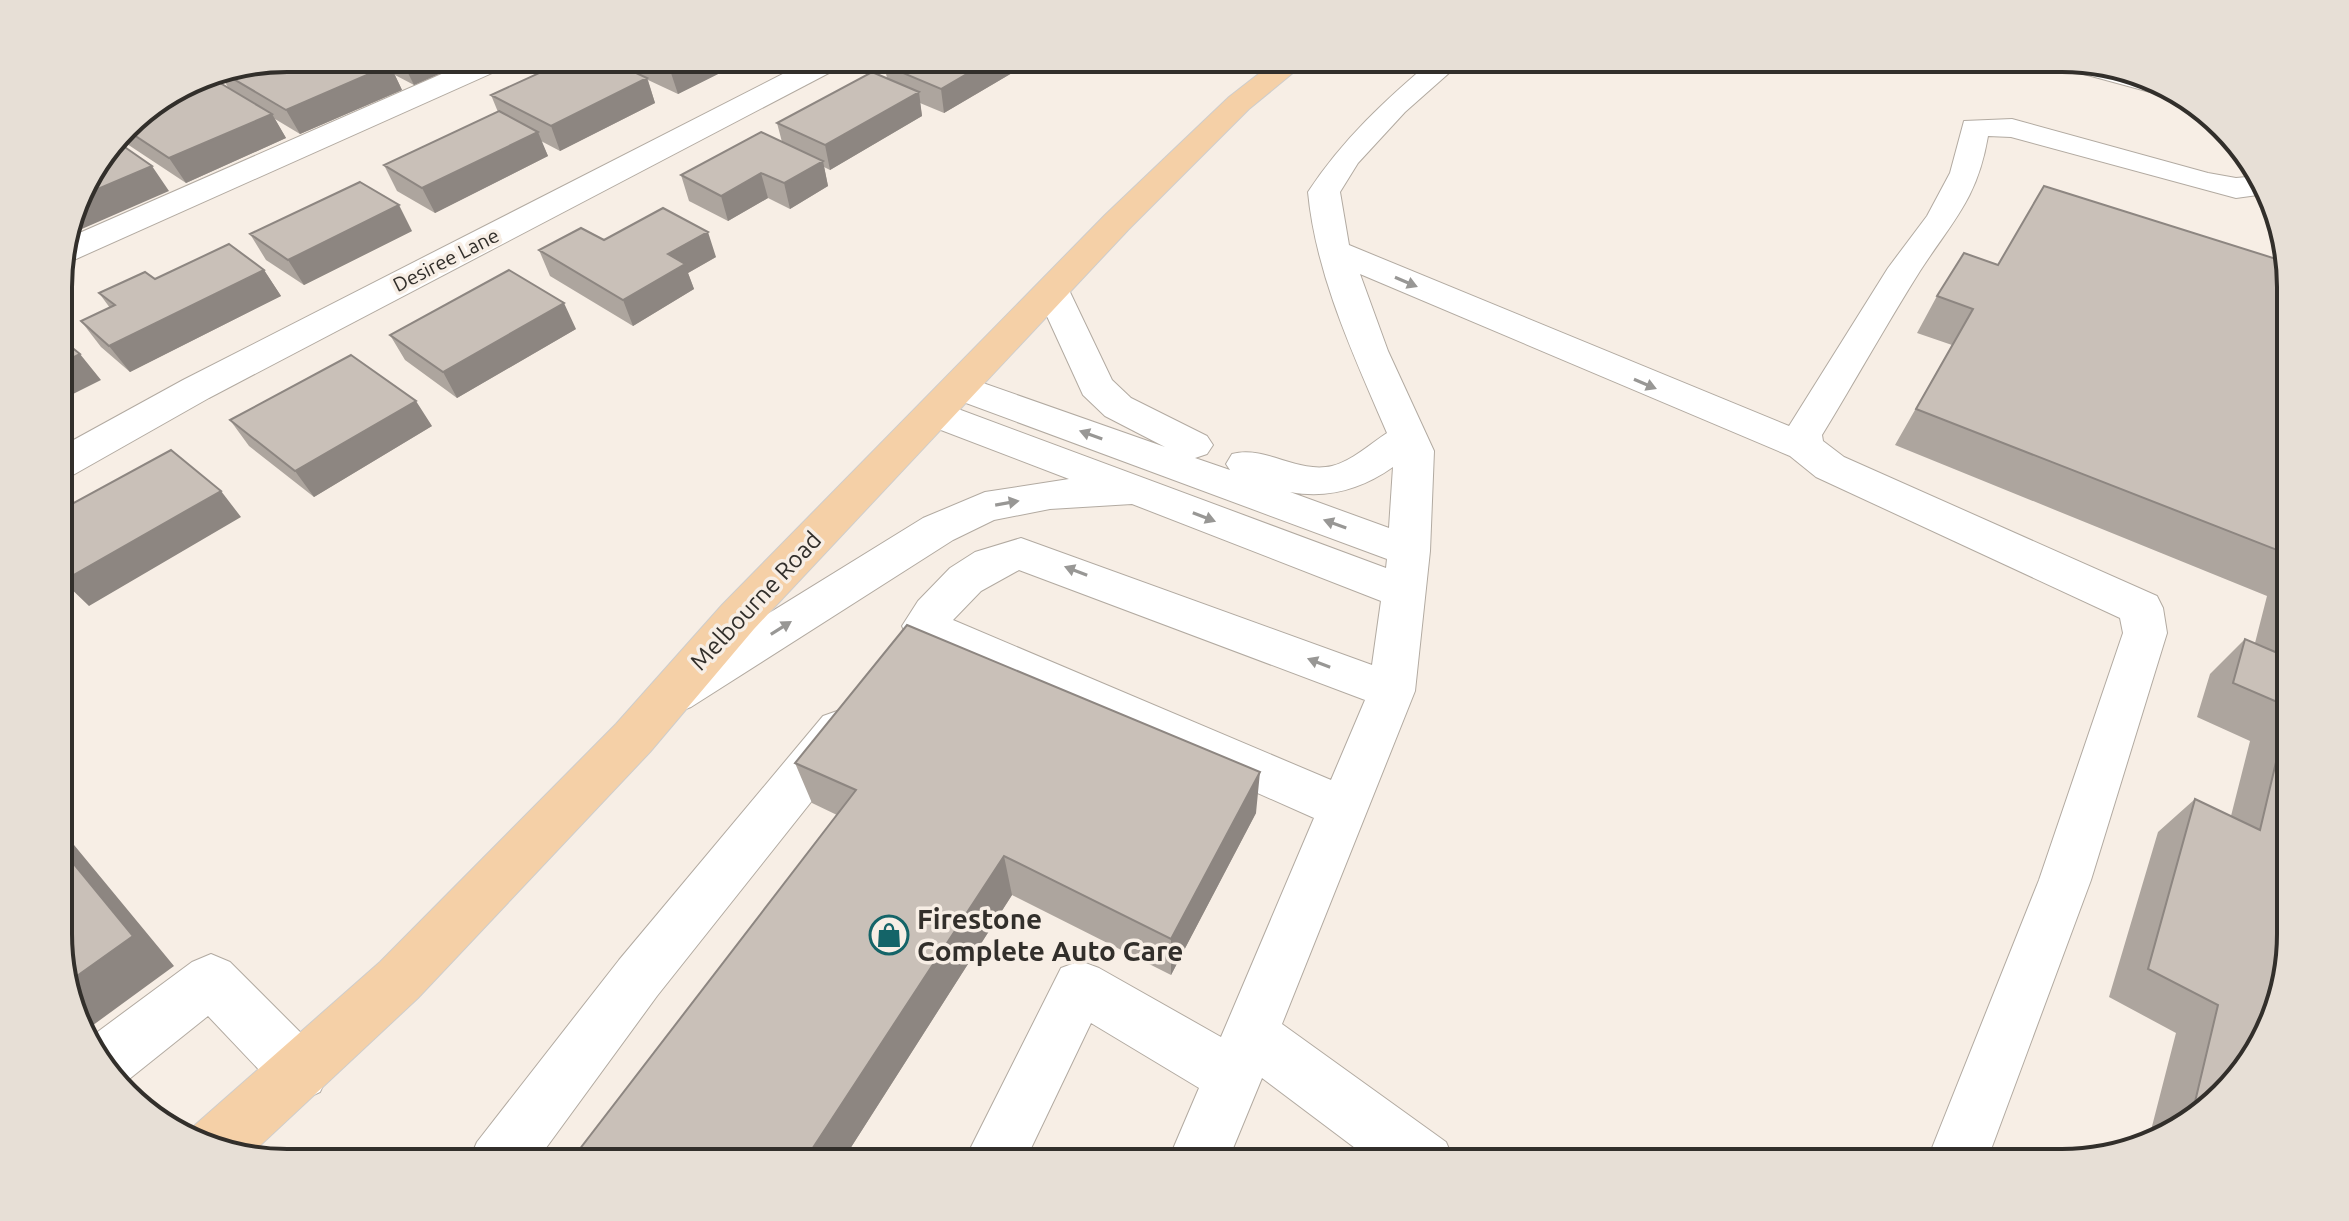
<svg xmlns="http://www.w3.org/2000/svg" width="2349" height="1221" font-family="Ubuntu,sans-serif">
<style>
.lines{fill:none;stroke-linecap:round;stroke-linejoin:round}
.minor-casing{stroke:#b2aaa1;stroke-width:2}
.major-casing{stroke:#cecdcc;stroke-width:2}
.minor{fill:#fff;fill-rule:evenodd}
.major{fill:#f5d0a7;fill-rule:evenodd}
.wall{fill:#ada59e}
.shaded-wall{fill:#8d8681}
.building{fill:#c9c0b8;stroke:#8d8681;stroke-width:2}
.oneway{fill:#989795}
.labels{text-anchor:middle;stroke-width:7;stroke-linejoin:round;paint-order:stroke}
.far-street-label{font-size:20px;fill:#322f2b;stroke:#f7eee5}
.street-label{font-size:24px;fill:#322f2b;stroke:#f7eee5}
.near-poi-label{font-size:28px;font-weight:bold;fill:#322f2b;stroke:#f7eee5;text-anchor:start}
.rim{fill:none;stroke:#322f2b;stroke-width:4}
</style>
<rect width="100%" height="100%" fill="#f7eee5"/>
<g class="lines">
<g class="minor-casing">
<path id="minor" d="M478 58H516L512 64 76 259 61 261 68 238Z
M814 58H850L846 64 209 398 73 475 59 479V448L183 380Z
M1435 58H1466L1405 112 1358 163 1340 192 1349 245 1789 426 1888 268 1927 216 1950 173 1964 121 2012 119 2208 173 2236 178 2258 176 2265 194 2236 198 2011 137 1988 136C1977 200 1953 220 1920 271 1886 325 1855 381 1822 435L1823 441 1844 457 2157 596 2163 608 2167 633 2091 880 1986 1163H1926L2039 880 2123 633 2120 618 1816 477 1790 456 1360 274 1388 351 1434 451 1430 551 1415 691 1282 1024 1446 1142 1455 1163H1375L1262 1078 1227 1163H1167L1199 1088 1091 1023 1024 1163H963L1061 968 1080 961 1099 968 1221 1037 1314 818 908 638 902 626 918 601 950 568 975 552 1021 538 1372 665 1381 601 1132 504 1050 509 994 520 953 540 691 707 675 713 659 707 652 694 659 681 923 518 985 492 1069 479 920 422 915 413 920 404 934 400 1386 568 1387 559 947 396 941 387 947 378 960 375 1165 447 1105 416 1083 395 1035 290 1040 283 1052 279 1064 283 1069 290 1112 380 1131 398 1207 436 1213 445 1207 454 1195 458 1230 470 1226 464 1232 454C1265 445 1297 474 1332 466 1352 461 1370 444 1387 433 1354 356 1316 276 1308 192 1343 139 1386 99 1435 58ZM1393 467 1389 528 1290 492C1328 499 1362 489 1393 467ZM1019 570 1365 700 1331 780 953 620 981 591Z
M2043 58C2080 58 2152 72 2179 96L2172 98 2047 64Z
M840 710 857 716 864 730 857 744 657 996 535 1163H468L477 1142 619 960 823 716Z
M211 954 230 962 320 1052 329 1072 320 1092 300 1101 280 1092 208 1016 123 1084 97 1061 88 1039 192 962Z"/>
</g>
<g class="major-casing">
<path id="major" d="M1279 58H1311L1249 109 1129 229 754 629 650 752 418 998 251 1154 189 1140 195 1125 380 962 616 724 722 605 1105 215 1229 97Z"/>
</g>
<use href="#minor" class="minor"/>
<use href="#major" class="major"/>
</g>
<path class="wall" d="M287 58H475L414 85 395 75 402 90 300 134 275 119 286 138 186 183 121 140 119 137 136 115 229 89 219 72Z
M635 58H750L678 94 648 80 655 103 560 151 541 141 548 156 435 213 397 191 384 165 498 112 491 95 640 75Z
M884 65 1019 69 944 113 920 103 922 116 830 170 824 167 828 186 790 209 768 198 728 221 689 201 681 175 782 142 777 123 887 78Z
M412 231 304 285 266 260 250 234Z
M604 240 716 257 688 273 694 289 633 326 550 276 539 250Z
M2289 263 2291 934 2267 1035 2189 1125 2149 1138 2176 1033 2109 997 2158 832 2195 799 2231 816 2250 741 2197 717 2210 674 2245 639 2255 643 2267 596 1895 445 1952 345 1917 333 1937 296 1998 265Z
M264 270 281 296 130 372 101 347 81 321 110 308 99 293 155 279Z
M576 329 457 398 405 360 390 335Z
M230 420 432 426 314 497 249 446Z
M795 763 1256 813 1171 975 1012 895 841 1163H569L837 815 812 803Z"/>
<path class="shaded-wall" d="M409 58H475L414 85 402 61Z
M695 58H750L678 94 670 70Z
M994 58H1018L1019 69 944 113 941 89Z
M390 65 402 90 300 134 286 110Z
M647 78 655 103 560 151 551 126Z
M919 92 922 116 830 170 825 145Z
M272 114 286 138 186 183 169 158Z
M538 132 548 156 435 213 422 188Z
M823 161 828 186 790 209 784 183Z
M152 166 169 191 68 235 79 197Z
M761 173 768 198 728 221 721 196Z
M399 205 412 231 304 285 288 260Z
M708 232 716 257 688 273 694 289 633 326 623 300 668 254Z
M264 270 281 296 130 372 109 346Z
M564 303 576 329 457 398 443 372Z
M80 354 101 380 59 401V365Z
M416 401 432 426 314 497 295 471Z
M221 491 241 517 89 606 63 581Z
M1260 772 1256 813 1171 975V939Z
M60 828 174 966 85 1031 67 983Z
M1004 856 1012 895 841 1163H803Z"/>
<path class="building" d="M287 58H376L390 65 286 110 220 71Z
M572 58H604L647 78 551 126 491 95Z
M644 58H695L670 70Z
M897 58H994L941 89 884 65Z
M872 72 919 92 825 145 777 123Z
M205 74 272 114 169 158 125 129 136 115 195 79Z
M499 111 538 132 422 188 384 165Z
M761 132 823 161 784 183 761 173 721 196 681 175Z
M116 141 152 166 79 197 82 186Z
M360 182 399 205 288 260 250 234Z
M2044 186 2289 263 2290 555 1916 409 1973 309 1937 296 1964 253 1998 265Z
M663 208 708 232 668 254 685 264 623 300 539 250 581 228 604 240Z
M229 244 264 270 109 346 81 321 115 305 99 293 145 272 155 279Z
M509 270 564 303 443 372 390 335Z
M59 337 80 354 59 365Z
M351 355 416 401 295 471 230 420Z
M171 450 221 491 63 581 59 577V511Z
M2290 612 2291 934 2267 1035 2190 1123 2218 1005 2148 969 2195 799 2260 830 2289 707 2233 683 2245 639 2280 654Z
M907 625 1260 772 1171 939 1004 856 803 1163H569L856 790 795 763Z
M60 847 133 936 67 983 60 964Z"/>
<defs><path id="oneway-solid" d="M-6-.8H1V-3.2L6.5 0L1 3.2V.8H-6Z" transform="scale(2)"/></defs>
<g class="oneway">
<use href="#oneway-solid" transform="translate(1406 282) rotate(23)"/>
<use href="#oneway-solid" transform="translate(1645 384) rotate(23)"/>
<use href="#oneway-solid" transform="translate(1091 435) rotate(-160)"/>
<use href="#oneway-solid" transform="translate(1007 503) rotate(-10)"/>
<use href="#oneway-solid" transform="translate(1204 517) rotate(21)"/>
<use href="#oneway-solid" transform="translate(1335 524) rotate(-160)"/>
<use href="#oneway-solid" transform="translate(1076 571) rotate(-159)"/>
<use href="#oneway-solid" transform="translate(781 628) rotate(-32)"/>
<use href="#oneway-solid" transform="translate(1319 663) rotate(-159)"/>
</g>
<defs>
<g id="shop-ring" transform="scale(2)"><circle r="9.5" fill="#f7eee5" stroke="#146468" stroke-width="1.5"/><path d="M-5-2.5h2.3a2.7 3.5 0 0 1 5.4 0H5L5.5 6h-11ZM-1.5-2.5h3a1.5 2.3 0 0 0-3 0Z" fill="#146468"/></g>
</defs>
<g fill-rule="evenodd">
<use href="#shop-ring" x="889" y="935"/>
</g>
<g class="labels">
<g class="far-street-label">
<text transform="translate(446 260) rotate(-27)" y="7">Desiree Lane</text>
</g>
<g class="street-label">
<text transform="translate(756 601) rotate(-47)" y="8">Melbourne Road</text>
</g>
<g class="near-poi-label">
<text x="917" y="929">Firestone<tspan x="917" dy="32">Complete Auto Care</tspan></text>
</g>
</g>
<path d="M0 0H2349V1221H0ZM287 72H2062A215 215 0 0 1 2277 287V934A215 215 0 0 1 2062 1149H287A215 215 0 0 1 72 934V287A215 215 0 0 1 287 72Z" fill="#e7dfd6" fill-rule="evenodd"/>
<path class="rim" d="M287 72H2062A215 215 0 0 1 2277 287V934A215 215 0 0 1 2062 1149H287A215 215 0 0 1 72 934V287A215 215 0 0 1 287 72Z"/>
</svg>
